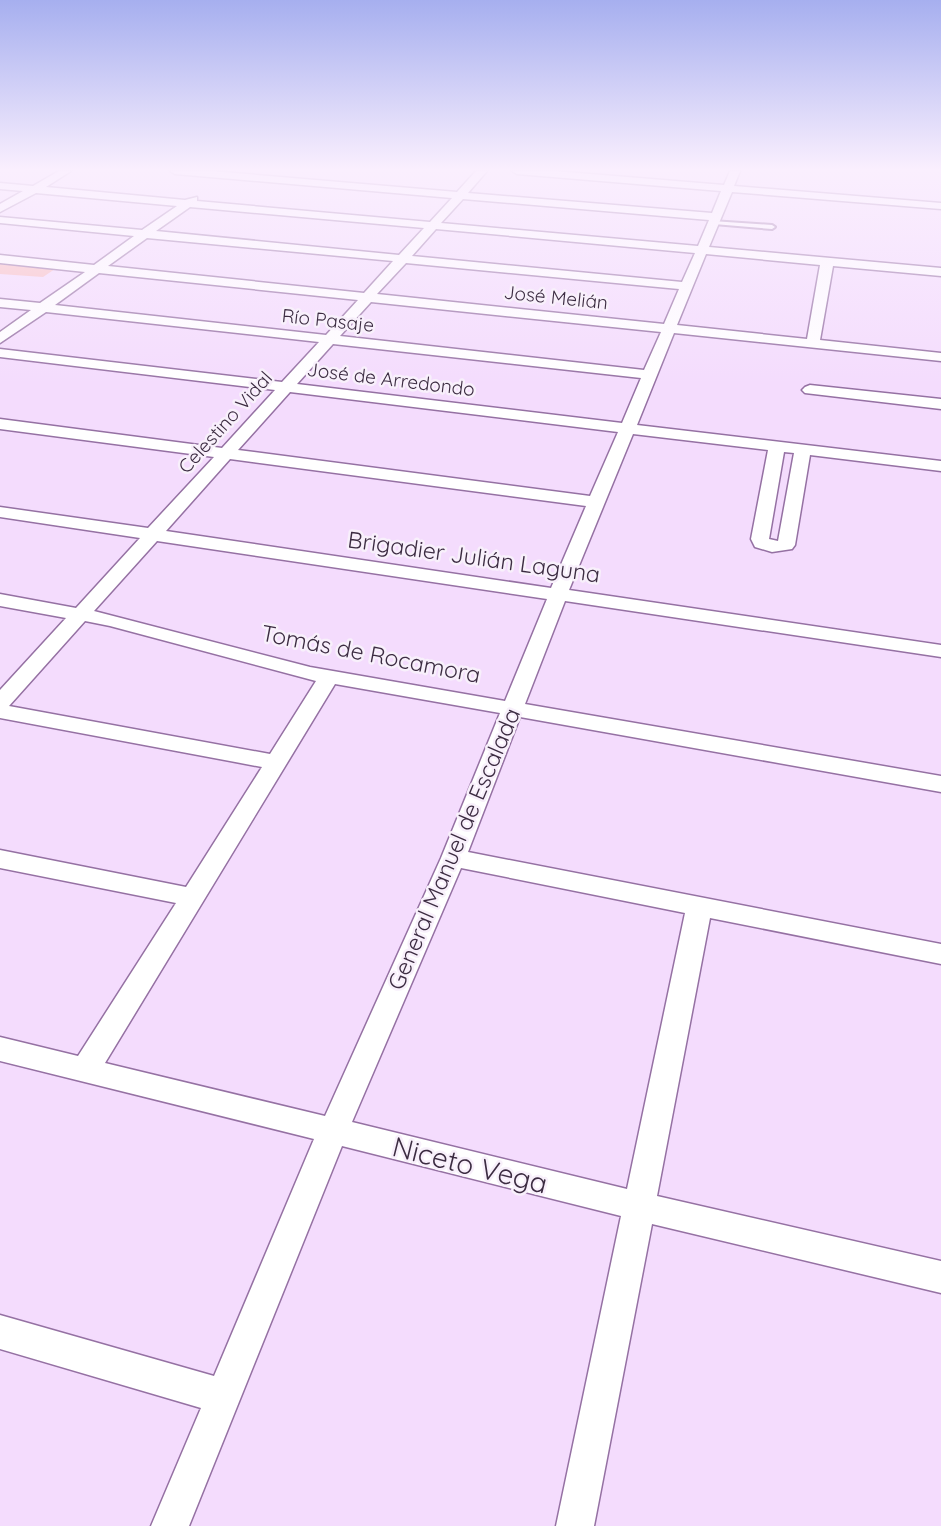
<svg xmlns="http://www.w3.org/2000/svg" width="941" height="1526" font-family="Quicksand,sans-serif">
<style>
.green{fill:#f8bdbe}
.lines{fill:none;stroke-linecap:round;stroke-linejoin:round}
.lane-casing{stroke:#9571a3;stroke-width:4}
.street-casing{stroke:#9571a3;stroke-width:3}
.lane{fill:#fff;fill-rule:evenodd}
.street{fill:#fff;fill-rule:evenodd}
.labels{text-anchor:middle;stroke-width:5;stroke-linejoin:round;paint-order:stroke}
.far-street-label{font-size:19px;fill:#3c2c42;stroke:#f8f0fb}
.street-label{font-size:23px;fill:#3c2c42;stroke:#f8f0fb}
.near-street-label{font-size:28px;fill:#3c2c42;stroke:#f8f0fb}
</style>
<rect width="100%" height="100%" fill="#f4dcfd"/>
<path class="green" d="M0 263 55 269 43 277 0 274Z"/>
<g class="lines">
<g class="lane-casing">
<path id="lane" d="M712 221 772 225 775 227 772 229 714 224Z"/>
</g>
<g class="street-casing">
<path id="street" d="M59 171H71L46 187 185 200 197 197V201L430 222 452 198 175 174 170 171H211L457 192 476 171H487L468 193 712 213 721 191 517 174 512 171H554L724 185 730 171H740L734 186 941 203V209L732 192 709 247 941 268V276L833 266 820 340 941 353V361L674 333 637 425 941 461V471L810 455 795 545 792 549 772 552 755 547 751 539 768 450 633 434 569 590 941 645V657L565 601 525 704 941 776V792L520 717 468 852 941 944V964L710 918 657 1196 941 1261V1293L652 1224 594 1526H556L621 1216 342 1146 189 1526H151L201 1408 0 1349V1315L214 1376 314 1139 0 1061V1037L78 1056 176 903 0 868V850L186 887 262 767 0 718V690L66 618 0 606V594L76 608 140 538 0 517V507L148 528 214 457 0 429V419L222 448 275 390 0 357V349L282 382 319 342 46 312 0 343V332L31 310 0 307V299L40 303 85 272 0 263V255L94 265 134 236 0 223V217L142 230 177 206 36 193 0 212V204L23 191 0 189V183L33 186ZM463 199 709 220 698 246 441 223ZM190 207 424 228 399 255 156 231ZM436 229 695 253 682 282 412 256ZM147 238 393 261 364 293 108 266ZM706 254 820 265 807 339 677 325ZM406 263 679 289 664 324 377 294ZM99 273 358 300 326 335 55 305ZM371 302 661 332 644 370 340 336ZM333 344 641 378 622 423 297 384ZM290 392 618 432 590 496 238 450ZM784 452 794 453 778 541 769 539ZM230 459 586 506 551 588 166 531ZM157 541 547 599 505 701 310 667 94 611ZM85 621 110 626 316 681 270 754 9 706ZM335 684 500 713 441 858 325 1116 105 1063ZM461 868 685 913 627 1189 352 1122Z
M810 385 941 399V409L805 393 802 390 805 387Z"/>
</g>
<use href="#lane" class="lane"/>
<use href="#street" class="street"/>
</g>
<linearGradient id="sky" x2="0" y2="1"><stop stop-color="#a6afef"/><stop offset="0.44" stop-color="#faeffe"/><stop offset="1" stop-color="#faeffe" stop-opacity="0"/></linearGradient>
<rect width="941" height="385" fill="url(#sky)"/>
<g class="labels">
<g class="far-street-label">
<text transform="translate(556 297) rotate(6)" y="7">José Melián</text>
<text transform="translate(328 320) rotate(6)" y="7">Río Pasaje</text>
<text transform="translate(391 379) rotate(7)" y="7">José de Arredondo</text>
<text transform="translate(225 422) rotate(-48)" y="7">Celestino Vidal</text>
</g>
<g class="street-label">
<text transform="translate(474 557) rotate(8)" y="8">Brigadier Julián Laguna</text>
<text transform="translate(371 654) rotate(11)" y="8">Tomás de Rocamora</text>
<text transform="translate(454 849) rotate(-67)" y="8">General Manuel de Escalada</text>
</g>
<g class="near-street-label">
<text transform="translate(470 1165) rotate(14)" y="10">Niceto Vega</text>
</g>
</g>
</svg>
